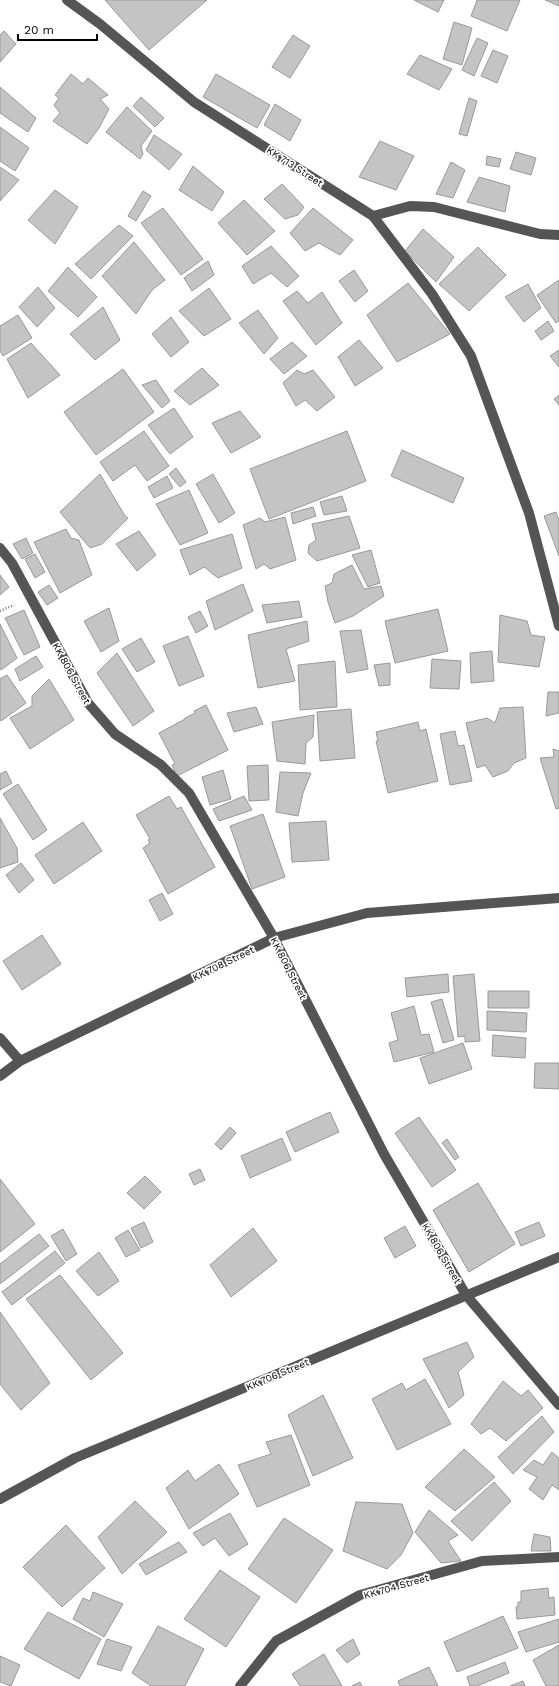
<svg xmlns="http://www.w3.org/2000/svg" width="559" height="1686" font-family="'Work Sans',sans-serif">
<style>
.building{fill:#c4c4c4;stroke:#999}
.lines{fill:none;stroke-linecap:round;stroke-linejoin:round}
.path{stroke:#777;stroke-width:2.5;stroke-dasharray:1 2;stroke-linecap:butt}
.minor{stroke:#555;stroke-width:10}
.labels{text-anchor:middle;stroke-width:3.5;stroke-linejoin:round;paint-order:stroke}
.street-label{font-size:10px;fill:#000;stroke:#fff}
</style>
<rect width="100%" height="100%" fill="#fff"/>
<path class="building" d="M105 0H207L149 50Z
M414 0H444L438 12Z
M477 0H520L507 31 471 16Z
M545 0H559V6Z
M454 22 472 28 462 65 443 59Z
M4 31 16 44 0 62V35Z
M293 35 310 46 290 78 272 67Z
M477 38 488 43 474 76 462 70Z
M493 50 508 56 497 83 481 76Z
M420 55 452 69 439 90 407 74Z
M71 74 83 84 88 78 108 95 100 99 109 109 99 128 87 144 53 121 60 113 54 105 59 98 55 95Z
M216 74 270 105 257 128 203 97Z
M0 87 36 118 28 132 0 113Z
M141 97 164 118 155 127 133 106Z
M469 98 477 101 467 136 459 134Z
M275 104 301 120 290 141 264 125Z
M127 107 152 131 141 146 143 154 140 159 106 132Z
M0 127 29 148 15 171 0 161Z
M154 135 182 154 169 170 146 150Z
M380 141 414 156 396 190 359 177Z
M516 152 536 158 531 175 510 169Z
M487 156 501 159 499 167 486 165Z
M451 162 465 170 453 198 436 194Z
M193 166 224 192 212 211 179 190Z
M0 167 19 180 0 201Z
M479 177 510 186 505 212 467 202Z
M282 184 304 207 298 215 285 219 264 199Z
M55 190 78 207 55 244 28 220Z
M143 191 151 196 136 221 128 216Z
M244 200 275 231 247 255 218 223Z
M163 208 203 259 181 275 141 223Z
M313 208 353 240 340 255 319 243 305 251 290 233Z
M119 225 133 236 91 279 75 264Z
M423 229 454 257 436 282 405 251Z
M134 242 165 280 152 290 136 314 102 276Z
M271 246 299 276 287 287 271 273 253 284 242 266Z
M478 247 506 275 469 311 439 284Z
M208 261 214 275 192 291 184 278Z
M68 267 97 297 78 317 48 291Z
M354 270 368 291 355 302 339 281Z
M559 280V321L556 323 537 295Z
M408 283 450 334 397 362 367 315Z
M528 284 541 308 524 322 505 297Z
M38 287 55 308 37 327 19 307Z
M209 288 231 319 204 336 179 311Z
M297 291 308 303 322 292 342 323 316 345 283 301Z
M103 307 120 340 95 360 70 334Z
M258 310 278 338 264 354 239 323Z
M18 315 32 338 3 356 0 351V326Z
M171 317 189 342 171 357 152 334Z
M548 321 554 331 541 340 535 331Z
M359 340 383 368 355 386 338 357Z
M292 342 307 356 284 374 270 359Z
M31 343 60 375 28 398 7 359Z
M559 350V367L550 356Z
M202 368 219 385 190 405 174 391Z
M123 369 154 412 96 455 64 412Z
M297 370 304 374 313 370 335 397 317 411 305 400 296 406 283 383Z
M156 380 170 401 162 408 142 385Z
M559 395V405L554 399Z
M174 408 193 437 170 454 148 425Z
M240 411 261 437 231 453 212 423Z
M144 431 169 466 147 481 135 465 113 481 100 462Z
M347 431 366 481 269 519 250 469Z
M402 450 464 478 453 503 391 476Z
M176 468 186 482 180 487 169 474Z
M100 474 125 516 128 518 102 544 90 548 60 512Z
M213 474 235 513 219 523 196 484Z
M167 476 173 488 154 498 148 487Z
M189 490 208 533 180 545 156 504Z
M342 496 347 511 324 515 320 502Z
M313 507 316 516 293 524 291 513Z
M556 512 559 521V556L544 516Z
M349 516 360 548 317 561 308 553 309 545 316 540 312 524Z
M285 517 296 560 270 569 264 564 256 569 243 525 260 518 265 522Z
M66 529 71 538 79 540 92 575 60 593 34 542Z
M139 531 156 555 137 571 116 544Z
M232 534 242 568 218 578 204 567 190 575 180 550Z
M26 538 33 553 22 559 13 544Z
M371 550 380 583 368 587 352 555Z
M35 554 45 572 35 578 25 559Z
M352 565 364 589 381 586 384 596 353 616 335 623 328 602 325 586 332 583 334 574Z
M0 575 9 587 0 595Z
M243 584 253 611 215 630 206 601Z
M49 585 58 598 47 605 38 592Z
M299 601 302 617 267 623 262 605Z
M109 608 119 641 101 652 84 621Z
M438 609 448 651 395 663 385 621Z
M24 610 40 647 24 655 5 618Z
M200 611 208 626 196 633 188 617Z
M500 615 527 621 531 635 545 637 539 667 498 662Z
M307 621 309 641 286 649 295 681 258 688 248 635Z
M0 624 17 658 1 670 0 668Z
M361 630 368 669 347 673 340 631Z
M188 636 204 676 179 686 163 646Z
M141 638 155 662 137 672 122 649Z
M492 651 494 681 471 683 470 653Z
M117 653 154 711 133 726 97 673Z
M36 656 43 667 20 681 15 669Z
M432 659 461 661 459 689 430 688Z
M335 661 337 707 300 710 298 665Z
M390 663V685L379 686 374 665Z
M7 675 26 703 1 721 0 719V679Z
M49 679 74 720 30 749 10 718 32 706V696Z
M548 692H559V713L546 716Z
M206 705 228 750 177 776 172 765 175 764 159 733 185 719V718L195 713 194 711Z
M256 707 263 724 234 732 227 713Z
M523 707 526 758 514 763 508 771 493 777 485 765 477 768 466 723 487 718 495 723 500 708Z
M351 709 355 758 320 761 317 712Z
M314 715 313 737 306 743 305 764 277 761 272 722Z
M418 722 420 731 426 729 438 781 388 793 376 741H378L376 732Z
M455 731 458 746 464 745 472 781 450 785 440 734Z
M553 749 559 751V808L556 809 540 758 554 757Z
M268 765 269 800 249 801 247 766Z
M223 770 231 799 210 805 202 777Z
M6 771 12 783 0 790V774Z
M280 772 311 773 303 793 298 816 276 812Z
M18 784 47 830 33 840 3 794Z
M169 796 177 809 181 807 215 867 168 894 143 848 150 843 148 840 150 839 136 815Z
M244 796 252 810 219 821 213 809Z
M263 814 285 877 252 889 230 826Z
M0 818 17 848 18 862 0 868Z
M326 821 329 860 292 862 289 823Z
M83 822 102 851 54 884 35 855Z
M21 863 34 880 19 893 6 875Z
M162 893 173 914 160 921 149 900Z
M42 935 61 964 22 990 3 961Z
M448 974 449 992 407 997 405 978Z
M474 974 480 1041 465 1042V1036L458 1037 453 976Z
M488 991H529V1008H488Z
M442 999 454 1040 443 1043 431 1002Z
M414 1006 421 1035 429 1034 434 1052 394 1062 389 1043 398 1040 391 1013Z
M487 1011 527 1013 526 1032 487 1030Z
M493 1035 526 1038 525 1058 492 1056Z
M463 1043 472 1069 429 1084 420 1058Z
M535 1063H559V1089L534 1088Z
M330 1112 339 1132 295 1152 286 1132Z
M419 1117 456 1170 432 1187 395 1133Z
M230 1127 236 1133 221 1150 215 1144Z
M282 1138 291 1160 250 1178 241 1156Z
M447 1139 459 1157 455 1160 442 1143Z
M200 1169 205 1180 194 1185 189 1174Z
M145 1176 161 1192 144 1209 127 1193Z
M0 1179 35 1224 0 1252Z
M478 1183 515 1244 469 1272 433 1210Z
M144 1222 153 1242 141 1248 131 1228Z
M539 1222 545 1236 521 1246 515 1232Z
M405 1226 416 1246 395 1258 384 1238Z
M253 1228 277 1261 231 1297 210 1265Z
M63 1229 77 1254 66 1261 51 1236Z
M128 1230 140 1250 126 1257 115 1238Z
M39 1234 49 1246 0 1284V1264Z
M55 1251 65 1263 12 1305 2 1292Z
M99 1252 119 1281 98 1296 76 1271Z
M60 1275 123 1353 91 1380 26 1299Z
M0 1312 50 1383 21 1410 0 1384Z
M467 1342 474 1357 458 1372 464 1395 449 1408 423 1359Z
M425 1379 451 1424 397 1450 372 1399 402 1383 406 1390Z
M503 1381 521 1396 528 1390 543 1408 506 1441 490 1428 481 1434 471 1424Z
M323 1395 353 1458 313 1476 288 1415Z
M542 1416 554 1432 513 1474 498 1457Z
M291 1435 310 1485 257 1507 238 1465 271 1454 266 1442Z
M464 1449 495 1477 455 1511 425 1487Z
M552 1452 559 1458V1490L552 1485 543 1500 529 1489 537 1477 523 1470 534 1460 543 1465Z
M219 1464 239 1494 189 1529 166 1488 188 1470 195 1481Z
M494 1482 511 1501 472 1541 451 1521Z
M135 1501 167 1532 122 1574 98 1537Z
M356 1502 402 1504 413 1533 401 1555 387 1569 343 1551Z
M429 1510 458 1535 448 1541 461 1561 441 1563 415 1532Z
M230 1513 248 1544 229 1556 215 1538 203 1546 193 1533Z
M284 1518 333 1550 296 1603 248 1569Z
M66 1525 105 1568 62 1607 23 1567Z
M534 1534 550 1537 551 1551H531Z
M179 1542 187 1552 146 1575 139 1564Z
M220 1570 260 1597 226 1647 184 1619Z
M548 1588 549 1598 554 1597 555 1615 517 1619 516 1607H518V1602H521V1591Z
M93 1592 123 1604 104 1637 73 1619 83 1598 90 1601Z
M48 1612 101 1639 79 1679 24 1649Z
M503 1616 518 1648 457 1672 444 1642Z
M559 1619V1642L526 1652 518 1632Z
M158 1626 204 1649 185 1686H151L132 1673Z
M107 1639 132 1647 121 1671 97 1664Z
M353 1639 360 1654 347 1663 336 1650Z
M559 1645V1686H546L533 1660Z
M324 1654 342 1686H300L292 1674Z
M0 1656 20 1665 11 1686 0 1682Z
M505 1662 509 1673 477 1686H470L467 1677Z
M429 1667 438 1686H400L398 1681Z
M523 1681 525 1686H510Z
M360 1682 362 1686H352Z"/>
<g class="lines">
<path class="path" d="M0 611 14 605"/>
<path class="minor" d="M67 0 100 24 194 102 373 216 410 206 434 207 540 234 559 235
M373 216 432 294 471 356 529 513 559 626
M0 548 12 563 88 703 115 734 161 765 189 793 274 938 384 1154 466 1295 559 1405
M0 1038 20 1061
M0 1076 20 1061 274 938 367 913 559 898
M0 1499 75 1458 559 1257
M240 1686 276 1641 360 1595 482 1561 559 1557"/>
</g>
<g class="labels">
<g class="street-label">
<text transform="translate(295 166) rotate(33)" y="4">KK 713 Street</text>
<text transform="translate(72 673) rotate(61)" y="4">KK 806 Street</text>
<text transform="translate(223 963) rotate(-26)" y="4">KK 708 Street</text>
<text transform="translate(289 968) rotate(63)" y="4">KK 806 Street</text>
<text transform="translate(442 1253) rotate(60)" y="4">KK 806 Street</text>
<text transform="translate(277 1374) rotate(-23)" y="4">KK 706 Street</text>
<text transform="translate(396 1586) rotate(-16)" y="4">KK 704 Street</text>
</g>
</g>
<path d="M18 34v6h79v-6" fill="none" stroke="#000000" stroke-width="2"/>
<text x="24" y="34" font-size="12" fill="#000000" stroke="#ffffff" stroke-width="3" paint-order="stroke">20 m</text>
</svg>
